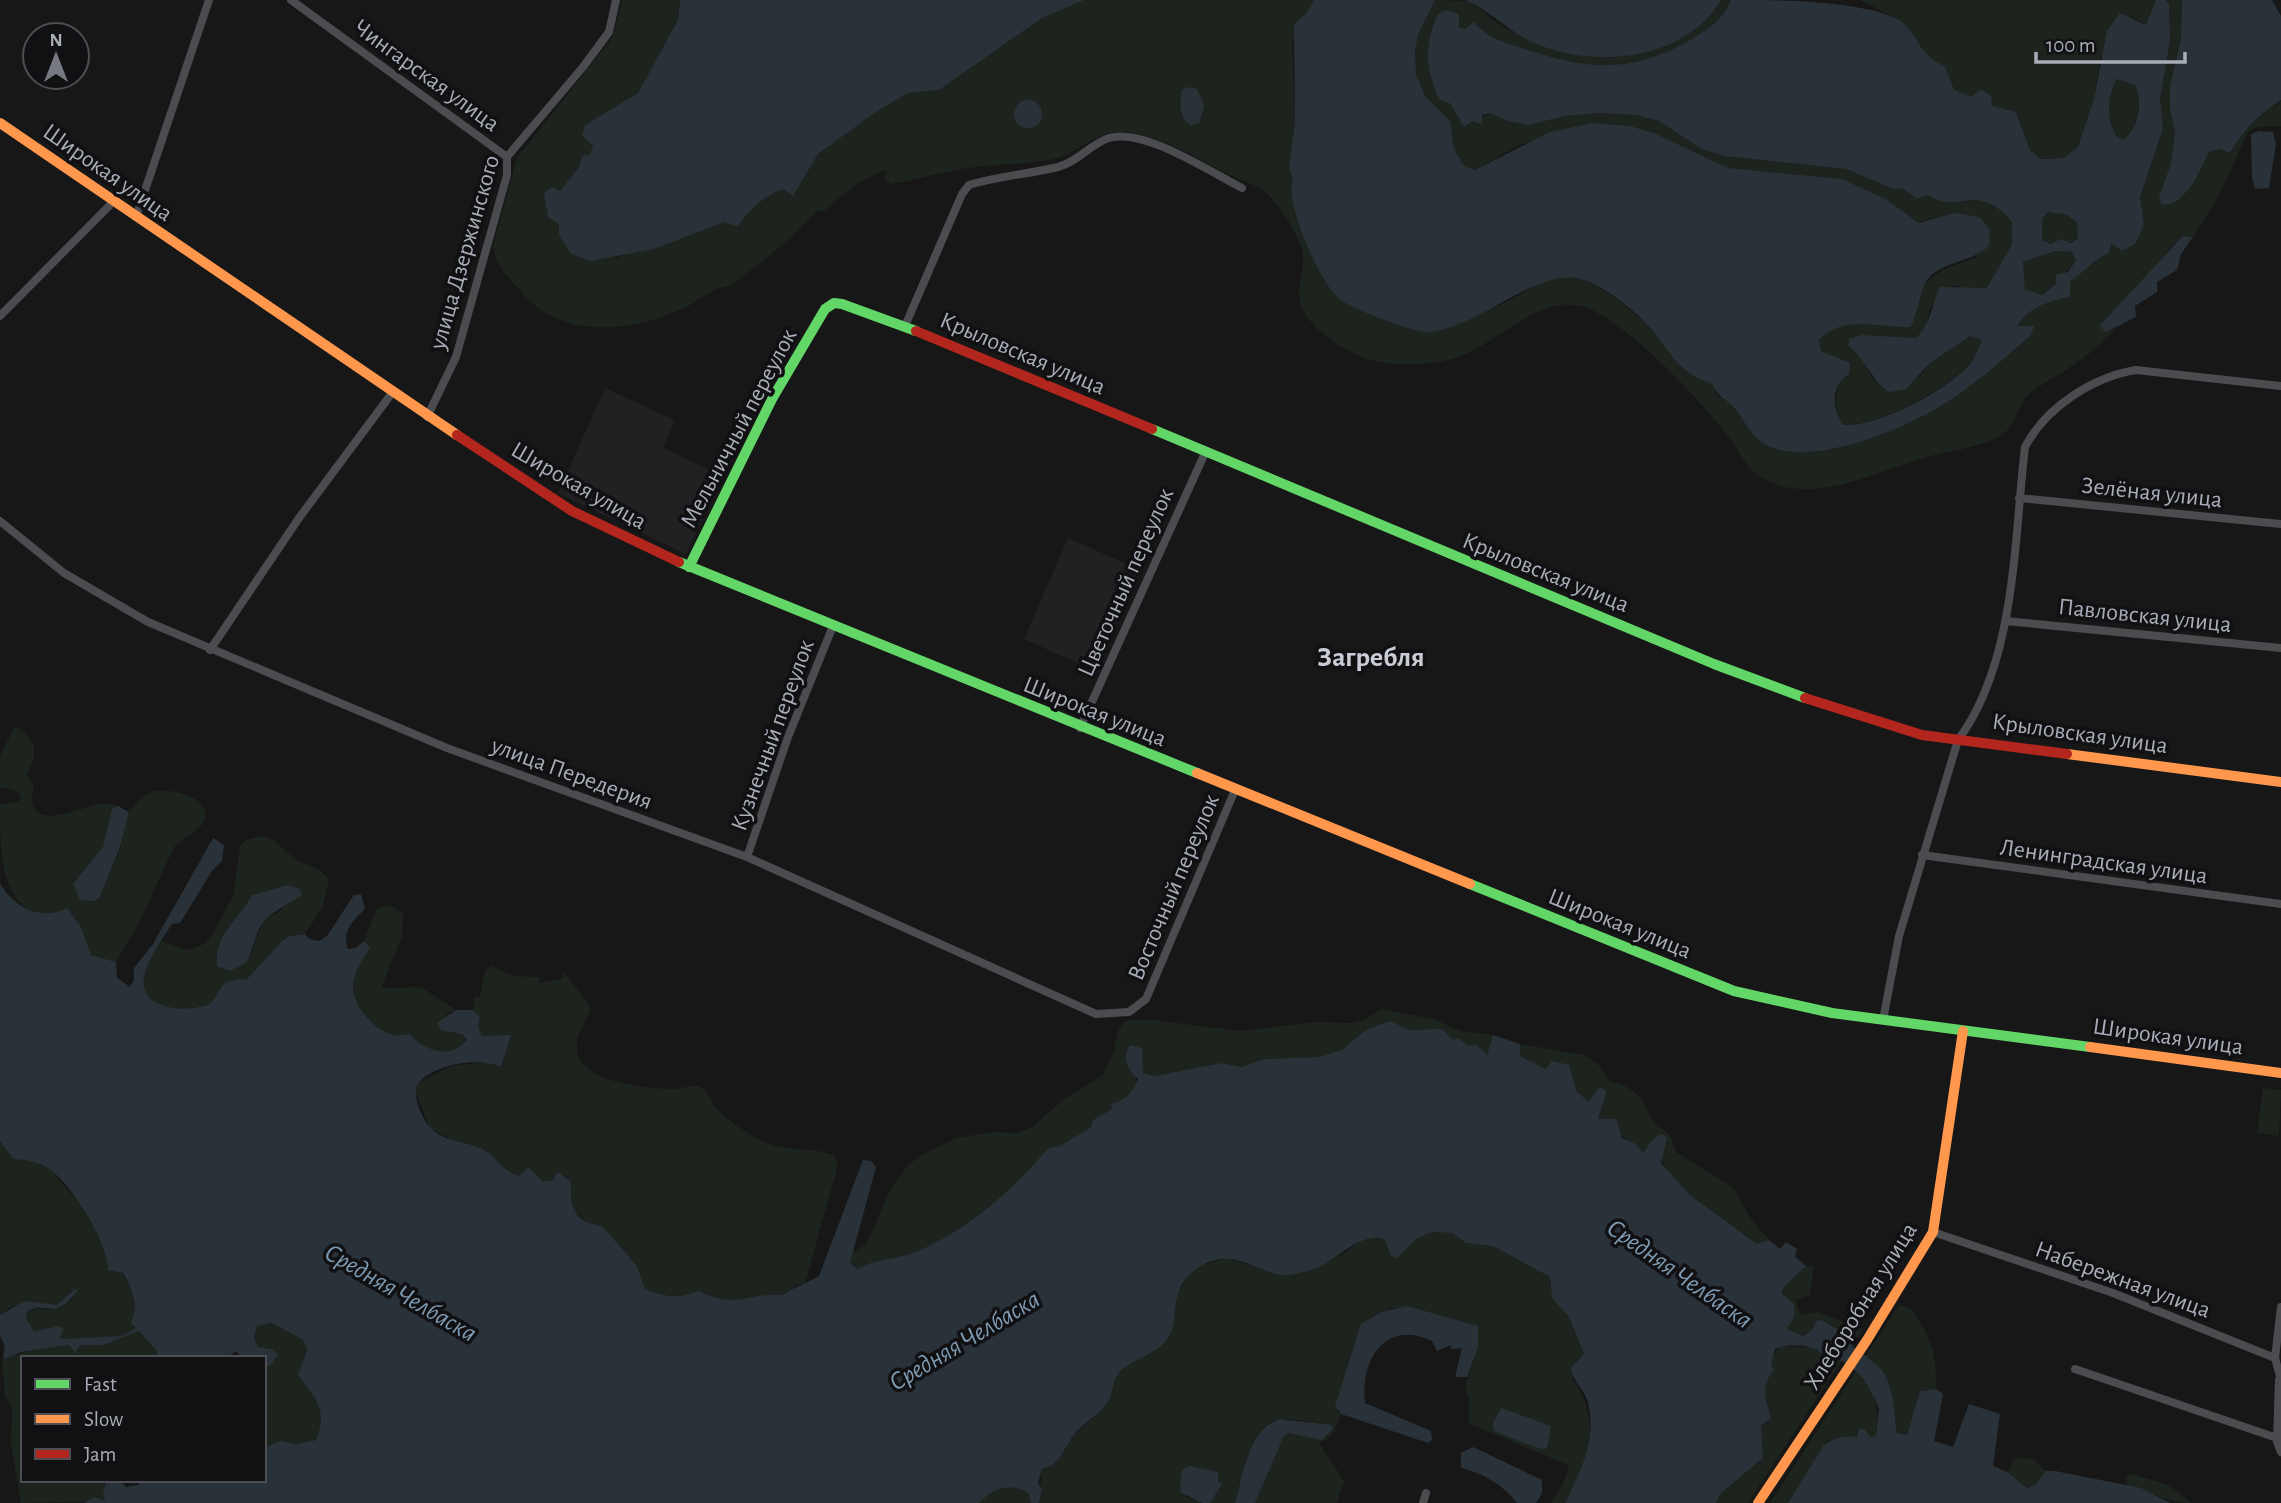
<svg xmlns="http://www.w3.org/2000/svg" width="2281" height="1503" font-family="'Alegreya Sans',sans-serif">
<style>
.built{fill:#212123}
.green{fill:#1d241e;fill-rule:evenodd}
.water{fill:#2a3239;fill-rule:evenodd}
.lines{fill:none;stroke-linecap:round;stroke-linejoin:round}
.river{stroke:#2a3239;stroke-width:18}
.street{stroke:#4b4c50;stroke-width:8}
.fast{stroke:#63d668;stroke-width:10}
.slow{stroke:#ff974d;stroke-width:10}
.jam{stroke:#b3261e;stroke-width:10}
.labels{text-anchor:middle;stroke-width:7;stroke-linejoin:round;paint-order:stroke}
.street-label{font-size:24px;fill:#a8adb8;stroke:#111113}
.water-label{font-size:26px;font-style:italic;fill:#7f9bb3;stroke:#111113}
.quarter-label{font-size:28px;font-weight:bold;fill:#c9ccd4;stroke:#111113}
</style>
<rect width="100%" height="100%" fill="#171717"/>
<path class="built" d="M605 388 675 420 663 448 723 476 686 554 558 493Z
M1068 538 1140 570 1095 671 1024 639Z"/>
<path class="green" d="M622 0H680L678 20 638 93 585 125 593 146 590 154 582 157 579 167 560 191 616 258 634 250 654 249 725 222 738 227C748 210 764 197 783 189L793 196 818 154 876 112 908 93 939 90 1042 18 1084 0H1314L1292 42 1295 121 1289 168 1294 179C1284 202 1322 283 1341 300 1353 311 1408 326 1426 332 1454 322 1484 313 1511 300 1527 292 1540 279 1559 277 1590 273 1624 304 1646 324 1672 349 1675 368 1712 384L1717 395 1730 403 1762 443 1815 452 1845 446 1903 424 1935 409 2031 335 2018 326C2027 308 2052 300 2070 297V281C2085 273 2092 260 2108 253L2111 242 2144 225 2140 197 2163 129 2160 98 2170 41 2169 4 2166 0H2182L2181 39 2170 87V110L2175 133 2171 164 2159 196 2184 195 2209 152 2220 149 2230 153C2245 130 2258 115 2281 101V126L2256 127 2248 132 2220 194 2193 237 2183 236 2099 326 2106 332 2117 328C2099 347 2080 361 2058 375 2049 381 2035 388 2027 396 2015 409 2015 430 1997 438 1975 448 1947 451 1924 458 1877 472 1804 509 1758 475 1745 466 1740 452 1731 440 1702 401 1637 333 1594 311 1545 285 1501 343 1458 357 1433 365 1400 367 1375 361 1348 355 1301 325 1299 296 1298 278 1308 262 1300 244 1292 225 1278 201 1261 189 1254 184 1242 181 1234 177 1199 160 1162 134 1123 132 1096 130 1079 153 1054 159 1022 166 989 163 957 170 935 174 914 180 891 184L884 178 887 170C862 177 843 194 824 211H817L791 238 731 286C713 286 700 301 684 308 632 332 565 340 524 295 511 280 495 267 493 246L517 158 613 37Z
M1435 0 1469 1 1503 27 1553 50 1613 58 1717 6 1721 0H1731C1723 20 1707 30 1690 40 1632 74 1586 71 1525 49 1504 42 1489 40 1474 22L1464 29 1458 26 1451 104 1460 117 1472 121 1490 113 1507 121 1530 125 1564 116 1601 113 1636 115 1659 121 1702 148 1724 156 1846 169 1891 188 1904 189 1916 199 1929 195C1957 217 1974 179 2012 222V244L1987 288 1969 290 1953 285 1930 308 1926 329 1916 338 1862 335 1849 348 1865 360 1872 379 1920 376 1929 364 1970 336 1982 340C1979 348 1975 358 1969 364 1946 390 1877 427 1843 425 1830 401 1836 386 1850 364L1821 351 1819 340 1830 330 1848 325 1873 322 1896 327 1917 316C1914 277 1947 267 1978 257L1933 217 1919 223 1886 199 1842 179 1728 168 1654 133 1630 126 1593 123 1517 146 1475 170 1464 166 1454 149 1450 121 1425 96 1416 74 1415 50 1419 32Z
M1860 0H2156L2146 25 2131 16 2100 59 2094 99 2078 147 2064 158 2042 159 2030 150 2016 112 2001 110 1953 90 1945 66 1929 60 1901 21Z
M2117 79 2135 85C2143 105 2138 122 2126 139L2118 138C2106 123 2107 95 2117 79Z
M2048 212 2067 215 2077 224 2078 238C2067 246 2054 246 2042 240V219Z
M2056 251 2072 252 2076 260 2056 284 2041 295 2025 289 2023 262Z
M15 726C38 740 38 752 27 775L34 786C20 839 84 805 100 804 106 803 112 805 118 806L112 810 103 847 92 862 100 897C107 880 115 863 121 846 124 835 124 819 131 810 135 803 144 795 152 792 167 787 213 796 204 820 200 833 181 837 173 849L140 921 116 962 91 955 81 927 67 909C52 917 42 916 26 908 0 889 0 842 0 804L18 802 21 797 17 791 0 787V756Z
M262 836C279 840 282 850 296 859 309 867 321 867 329 881L322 908 305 934 290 936 282 941 247 979C217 981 227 985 210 1004 186 1012 138 1013 144 976 145 963 154 952 161 941L188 950 204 944 212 936 234 894 240 846 246 840ZM288 885 297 898 287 901 280 911 264 920 251 952 217 966C214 934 239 921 252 895Z
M384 906 394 907 403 914 402 936 381 988 421 987 456 1010 446 1014 467 1041C450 1060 424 1051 410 1034 405 1035 397 1036 393 1035 374 1030 351 1004 353 984 355 970 363 960 370 948L364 941 377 908Z
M491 966 515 976 539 977 540 983 563 978V971L591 1007C588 1019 578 1030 577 1042 571 1083 647 1088 673 1089 682 1089 692 1084 700 1087 708 1091 711 1102 716 1108 727 1120 741 1129 755 1137 784 1154 806 1145 833 1155L837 1161 836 1172 805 1284 796 1285 783 1295C745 1293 739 1311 699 1291 679 1299 665 1297 645 1289L637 1266 574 1211 571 1195 552 1181H542L529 1167 518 1176 503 1171 486 1150 457 1143 430 1128 415 1090 419 1082 452 1066 489 1062 501 1067 511 1035 482 1036 478 1027 480 1017 473 1010 475 997H480L485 970Z
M1381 1009 1433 1019 1461 1031 1493 1035 1487 1056 1420 1029 1410 1030 1390 1021 1342 1050 1319 1057 1264 1059 1241 1067 1221 1063 1155 1076 1143 1073 1142 1048 1130 1045C1136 1072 1146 1094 1111 1104L1112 1109 1093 1120 1091 1127 1060 1146 1048 1148C1012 1191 967 1231 915 1252 896 1260 875 1258 858 1269L850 1263V1256L867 1243 891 1188 908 1165 920 1156 957 1138 992 1132 1016 1133 1032 1127 1063 1100 1103 1075 1113 1054 1119 1029 1125 1021 1145 1019 1240 1031 1316 1022 1351 1023 1363 1020Z
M1520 1044 1585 1055 1599 1065 1608 1080 1629 1088 1641 1098 1654 1122 1670 1135 1676 1152 1734 1188 1751 1219 1769 1240 1757 1244 1690 1195 1668 1174 1653 1139 1643 1154C1638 1147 1605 1121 1598 1119L1607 1091 1589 1102 1576 1091 1568 1065 1546 1070 1520 1055Z
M2263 1088 2281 1090 2279 1136 2257 1133Z
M0 1141 13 1159 34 1161 52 1171 78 1202 98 1232 109 1256 133 1289 136 1328 122 1336 59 1339 62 1335 56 1327 34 1331 26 1318 27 1312 39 1308 47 1310 72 1300 75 1294 70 1293 58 1305H14L0 1315Z
M1432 1232 1452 1233 1466 1243 1493 1246 1550 1277 1552 1298 1569 1317 1584 1354 1572 1378C1604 1424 1588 1458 1565 1503H1551L1564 1482 1569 1465 1469 1424V1399L1465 1386 1478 1348V1326L1393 1308 1370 1317 1337 1411 1341 1414C1337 1426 1332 1439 1319 1443L1344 1481 1337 1503H1255L1284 1436 1289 1433 1321 1440V1423C1307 1423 1295 1418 1282 1419 1249 1422 1242 1478 1235 1503H1210L1222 1484 1218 1482 1185 1496 1202 1503H1039C1044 1494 1039 1481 1042 1469L1055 1464 1079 1429 1099 1414 1110 1399 1113 1379 1127 1363 1158 1349 1169 1339 1177 1294 1189 1275 1203 1265 1227 1258 1283 1275 1311 1270 1345 1253 1365 1237 1384 1239 1391 1256 1416 1239Z
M1806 1266H1814L1810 1295 1795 1300 1801 1315 1817 1312 1863 1329 1853 1345 1846 1341 1842 1331 1829 1323C1813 1330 1802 1341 1787 1329L1783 1288Z
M1899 1305 1911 1308C1931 1338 1937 1353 1936 1389L1920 1391 1907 1435 1897 1433C1895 1412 1893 1370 1870 1361 1873 1387 1879 1410 1876 1435L1871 1437 1864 1429 1859 1430 1857 1439 1830 1440 1823 1446 1788 1503H1770Z
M272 1323 303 1340 307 1350 299 1375C316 1398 328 1411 316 1440L296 1444 280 1441 267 1449 264 1448V1365L270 1366 271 1349 258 1347 254 1337 257 1326Z
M139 1331 158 1351V1358H23V1480H107L103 1492 105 1501 21 1503 11 1444 12 1408 4 1395C6 1381 0 1368 3 1356L5 1359C26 1350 47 1347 69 1345L75 1353 81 1345H103Z
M1783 1346 1819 1348 1841 1362 1748 1503H1716L1721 1493 1763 1458 1761 1426 1768 1407C1761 1391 1766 1353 1783 1346Z
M2020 1457 2034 1460 2046 1471 2035 1485 2027 1488 2007 1472 2013 1461Z
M2131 1474 2169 1485 2191 1503C2163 1503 2152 1490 2127 1486L2126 1476Z
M1005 1487H1020L1029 1494 1031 1503H979L988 1493Z"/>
<path class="water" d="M680 0H1084L1042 18 939 90 908 93 876 112 818 154 793 196 783 189C764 196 748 210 738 227L725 222 654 249 590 261 570 253 559 234V224L548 217 544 193 552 187 560 191 579 167 582 156 590 154 593 145 582 136 585 125 638 93 678 20Z
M1314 0H1435L1419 32 1415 50 1416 74 1425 96 1450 121 1454 149 1464 166 1475 170 1550 132 1593 123 1630 126 1654 133 1728 168 1842 179 1886 199 1919 223 1954 213 1980 217 1990 230 1989 246C1972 262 1943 262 1930 277 1916 293 1921 311 1910 327 1878 328 1845 314 1819 340L1821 351 1850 363 1849 374C1830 387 1832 406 1843 425 1879 427 1945 391 1969 365 1975 359 1978 348 1982 340L1970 336 1929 364 1906 389 1889 392C1870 378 1868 362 1849 347V339L1862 335 1916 338C1930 326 1932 304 1940 287L1987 288 2012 244V222C1975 179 1958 217 1929 195L1916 199 1904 189 1891 188 1846 169 1724 156 1702 149 1659 121 1636 115 1601 113 1564 116 1530 125 1507 121 1490 113 1482 115V124L1472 121 1464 127 1451 104 1439 99C1425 66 1424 47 1438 14L1446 10 1459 14V27L1465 29 1474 22C1489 39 1504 42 1525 49 1586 70 1632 74 1690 40 1707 30 1723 20 1731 0 1780 0 1863 0 1901 21 1920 38 1919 56 1945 66L1954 90 1971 97 1981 89 1991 96 1992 106 2016 112 2030 150 2041 159 2064 158 2078 147 2094 99 2107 31 2120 13 2146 25 2156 0H2166L2169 4 2170 41 2160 98 2163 129 2140 197 2144 225 2135 244 2122 251 2111 243 2109 253C2091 261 2086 272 2070 281V297C2052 300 2026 308 2018 326H2034L2031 335C2001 361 1969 390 1934 410 1895 432 1804 470 1763 443 1752 437 1744 420 1736 410 1727 399 1717 397 1712 384 1704 380 1694 378 1688 372 1675 362 1667 349 1657 336 1640 314 1603 283 1576 278 1533 271 1479 328 1428 332 1415 333 1349 308 1339 299 1320 282 1284 203 1293 179L1289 168 1295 121 1294 24 1306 14ZM2117 79 2135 85C2143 105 2139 123 2125 139L2118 138C2106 123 2107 95 2117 79ZM2048 212 2067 215 2077 223 2078 238 2071 243 2061 239 2051 244 2042 240V219ZM2055 251 2072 252 2076 260 2068 272 2056 275V284L2042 295 2025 289 2023 262Z
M1465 0H1721C1684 63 1587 70 1528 40 1506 29 1488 9 1465 0Z
M2182 0H2272L2281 16V100C2258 115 2244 130 2230 153L2220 149 2209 152C2199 171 2187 205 2162 205L2159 196 2171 164 2175 133 2170 110V87L2181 39Z
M1189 87 1197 89 1204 106 1199 123 1191 125C1178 118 1180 103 1182 90Z
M1014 114a14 14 0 1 1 28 0a14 14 0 1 1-28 0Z
M2259 131 2273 132 2276 144 2269 188 2255 189 2252 177 2251 134Z
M2183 236 2193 237 2181 254 2177 270 2157 282V292L2135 306 2136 317 2106 332 2099 326Z
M118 806 129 812 120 847 100 897 94 901 80 900 73 884 103 847 112 809Z
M213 838 224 845 222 861 212 871 180 923 172 924C158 946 122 991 162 1005 178 1011 194 1009 210 1004 227 985 216 981 247 979L282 941 290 936 305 934 309 939 319 941 327 936 354 895 361 894 365 909C353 921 341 931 348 949L356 948 364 941 370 948C363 959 355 970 353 984 351 1004 374 1030 393 1035 397 1036 405 1035 410 1034 424 1051 451 1060 467 1040L462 1034 441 1030 437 1023 456 1010H473L480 1017 478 1027 482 1036 511 1035 501 1067C480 1057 437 1063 419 1082 410 1092 422 1119 430 1127 443 1143 468 1141 484 1150 497 1157 499 1169 518 1176L529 1167 542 1181H552L558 1172 571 1182C570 1208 574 1222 602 1226L637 1266 645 1289C665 1297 678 1299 699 1291 737 1310 746 1293 783 1295 795 1286 806 1284 819 1276L863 1160 871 1161 876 1167 850 1263 858 1269C875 1258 896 1260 915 1252 967 1231 1012 1191 1048 1148L1060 1146 1091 1127 1093 1120 1112 1109 1111 1104C1126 1100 1131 1094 1138 1079 1128 1070 1121 1057 1130 1045L1142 1048 1143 1073 1155 1076 1221 1063 1241 1067 1264 1059 1319 1057 1342 1050 1366 1030 1390 1021 1410 1030 1442 1029 1453 1040 1458 1038 1469 1046 1477 1045 1487 1055 1493 1035 1520 1044V1056L1546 1069 1552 1061 1569 1065 1576 1091 1589 1102 1599 1087 1607 1091 1598 1119H1616L1622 1138 1636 1144 1643 1153 1653 1139 1662 1134 1667 1138 1661 1163 1690 1195 1757 1244 1769 1240 1780 1249 1786 1242 1797 1249 1795 1257 1806 1266 1783 1288 1782 1294 1794 1304V1317L1787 1329 1803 1336 1812 1330 1816 1321 1821 1320 1842 1331 1846 1341 1853 1345 1841 1362C1823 1349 1797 1340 1775 1349L1771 1364 1774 1370C1760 1386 1766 1399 1771 1418L1761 1426 1763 1458 1721 1493 1716 1503H1565C1581 1471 1597 1439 1588 1402 1584 1389 1573 1382 1571 1368L1584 1354 1569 1317 1552 1298 1550 1277 1493 1246 1466 1243 1452 1233 1432 1232 1416 1239 1397 1258 1391 1256 1384 1239C1358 1231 1335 1264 1309 1271 1301 1272 1290 1276 1282 1275 1254 1271 1233 1247 1201 1266 1164 1288 1182 1321 1167 1340 1154 1356 1132 1358 1119 1373 1111 1382 1114 1393 1108 1402 1100 1415 1087 1420 1077 1431 1069 1441 1064 1453 1056 1462 1053 1466 1047 1467 1042 1469L1038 1483 1042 1489 1039 1503H1031L1029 1494C1012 1481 993 1488 979 1503H84L94 1497 105 1501 103 1492 107 1480H120L126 1487 138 1485 139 1480H264V1448L280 1441 296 1444 316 1440C328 1411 316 1398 298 1375L307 1350 303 1340 272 1323 257 1326 254 1337 258 1347 271 1349 278 1354 270 1366 264 1365V1358H242L236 1351 226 1358H158L157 1351 139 1331 103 1345H81L75 1353 69 1345 21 1352 5 1359 3 1356 5 1346 0 1336V1315L24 1301 57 1305 75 1289 78 1290C52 1324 47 1298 27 1312L26 1318 34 1331 60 1326 63 1330 60 1339 122 1336 136 1328 131 1323C139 1304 133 1290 123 1273L108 1270C110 1245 70 1182 49 1169 37 1161 27 1160 13 1159L0 1141V883C13 907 42 922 67 908L81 927 91 955 116 962 117 978 130 987 134 980V968L153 944Z
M288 885 299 889 302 895C293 901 272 912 265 920 258 927 251 952 247 962L230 971 217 966C214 934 238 921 252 895Z
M1407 1306 1478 1326V1348L1467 1377H1455L1462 1348 1452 1349 1450 1345 1437 1351 1432 1341C1385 1319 1360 1360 1365 1403L1431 1431 1432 1440 1428 1443 1341 1414 1335 1406 1361 1324 1381 1312Z
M1870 1361C1894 1370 1894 1412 1897 1433L1907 1435 1920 1391 1936 1389 1943 1394 1934 1441 1953 1447 1969 1404 2000 1414 1993 1466 2007 1472 2027 1488 2035 1485 2046 1471H2055L2141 1488 2170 1503H1788L1823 1446C1832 1439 1846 1434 1857 1438L1859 1429H1864L1871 1437 1876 1435 1879 1409 1868 1381Z
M1501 1408 1551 1426 1547 1448 1540 1449 1494 1431 1493 1423Z
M1280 1419 1331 1425 1333 1429 1321 1440 1289 1433 1284 1436 1255 1503H1235C1243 1476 1248 1428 1280 1419Z
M1473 1447 1542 1480V1493L1536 1503H1517C1504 1485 1482 1473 1461 1468V1453Z
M1190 1466 1218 1472V1482L1222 1484 1210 1503H1202L1180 1492 1182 1470Z"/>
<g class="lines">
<path class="river" d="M1825 1345C1846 1349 1874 1370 1879 1389"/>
<path class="street" d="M291 0 507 157
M136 217 209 0
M0 316 113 202
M905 326 962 194 969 185C998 176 1029 174 1058 167 1078 162 1090 144 1109 138 1145 128 1210 172 1242 188
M427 417 456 357 507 175V157L583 67 609 32 616 0
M2019 498 2281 524
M0 521 64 573 148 622 447 748 747 857 1096 1014 1129 1012 1146 999 1235 790
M2005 621 2281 648
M210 650 299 518 392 393
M1080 728 1205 453
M1922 855 2281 904
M747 857 788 737 833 626
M1883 1020 1899 936 1958 740C2016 663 2014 539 2025 447 2046 407 2093 377 2136 370L2281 386
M1933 1232 2113 1293 2275 1358 2281 1380
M2275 1358 2281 1307
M2075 1369 2277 1438
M2279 1380 2277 1442 2281 1452
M1423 1503 1426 1493"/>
<path class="fast" d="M1152 429 1714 664 1805 698
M679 562 1197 773
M689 567 772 399 825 309 834 303 842 304 916 331
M1470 884 1734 991 1832 1013 2090 1047"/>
<path class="slow" d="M0 123 457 435
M2067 754 2281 782
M1197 773 1470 884
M2090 1047 2281 1073
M1758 1503 1867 1340 1933 1232 1963 1031"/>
<path class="jam" d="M916 331 1152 429
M457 435 572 511 679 562
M1805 698 1922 735 2067 754"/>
</g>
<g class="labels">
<g class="street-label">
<text transform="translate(427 75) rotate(36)" y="8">Чингарская улица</text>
<text transform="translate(108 172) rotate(35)" y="8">Широкая улица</text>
<text transform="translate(464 252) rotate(-74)" y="8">улица Дзержинского</text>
<text transform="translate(1023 353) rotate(23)" y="8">Крыловская улица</text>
<text transform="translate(738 428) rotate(-62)" y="8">Мельничный переулок</text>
<text transform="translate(579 485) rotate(30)" y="8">Широкая улица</text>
<text transform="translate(2152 492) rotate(6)" y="8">Зелёная улица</text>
<text transform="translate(1546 572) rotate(22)" y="8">Крыловская улица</text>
<text transform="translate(1125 582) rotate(-66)" y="8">Цветочный переулок</text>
<text transform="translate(2145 615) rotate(6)" y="8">Павловская улица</text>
<text transform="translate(1095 711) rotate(22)" y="8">Широкая улица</text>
<text transform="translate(2080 733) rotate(8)" y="8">Крыловская улица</text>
<text transform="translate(772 735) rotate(-70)" y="8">Кузнечный переулок</text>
<text transform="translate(572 773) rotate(20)" y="8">улица Передерия</text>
<text transform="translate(2104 861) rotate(8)" y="8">Ленинградская улица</text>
<text transform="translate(1173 887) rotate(-67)" y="8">Восточный переулок</text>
<text transform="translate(1620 923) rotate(22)" y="8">Широкая улица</text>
<text transform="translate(2168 1036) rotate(8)" y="8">Широкая улица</text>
<text transform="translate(2123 1279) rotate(20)" y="8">Набережная улица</text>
<text transform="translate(1860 1306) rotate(-58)" y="8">Хлеборобная улица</text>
</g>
<g class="water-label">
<text transform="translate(1680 1273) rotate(35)" y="9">Средняя Челбаска</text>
<text transform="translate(401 1292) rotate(30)" y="9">Средняя Челбаска</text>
<text transform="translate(964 1340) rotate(-31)" y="9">Средняя Челбаска</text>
</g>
<g class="quarter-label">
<text x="1371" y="666">Загребля</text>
</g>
</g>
<rect x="21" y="1356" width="245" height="126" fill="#111113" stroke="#4d4f55" stroke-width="2"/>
<rect x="35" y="1379" width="35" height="10" fill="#63d668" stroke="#4d4f55" stroke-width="2"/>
<text x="84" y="1391" font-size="21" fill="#a8adb8">Fast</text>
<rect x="35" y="1414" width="35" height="10" fill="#ff974d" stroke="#4d4f55" stroke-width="2"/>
<text x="84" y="1426" font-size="21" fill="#a8adb8">Slow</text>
<rect x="35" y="1449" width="35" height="10" fill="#b3261e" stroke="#4d4f55" stroke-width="2"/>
<text x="84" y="1461" font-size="21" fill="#a8adb8">Jam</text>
<g transform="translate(56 56)"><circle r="33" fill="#111113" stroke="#4d4f55" stroke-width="2"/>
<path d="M0-5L12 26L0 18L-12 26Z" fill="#757880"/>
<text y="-10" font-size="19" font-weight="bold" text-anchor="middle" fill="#a8adb8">N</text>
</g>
<path d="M2036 52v10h149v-10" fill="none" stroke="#a8adb8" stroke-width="3.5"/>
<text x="2046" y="52" font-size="21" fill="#a8adb8" stroke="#111113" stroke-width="5" paint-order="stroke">100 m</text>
</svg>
